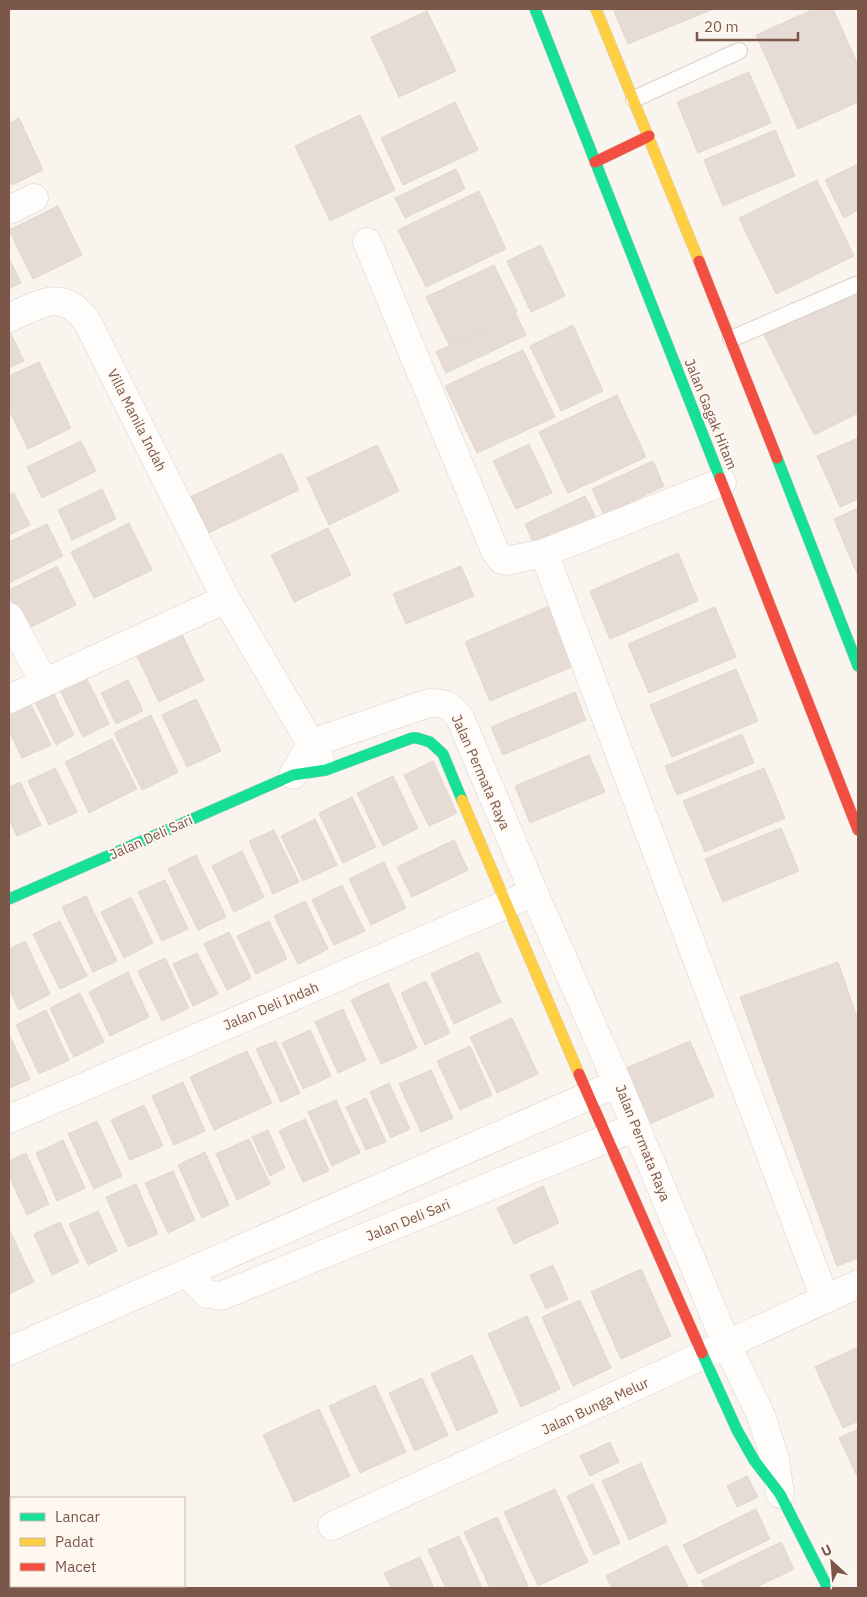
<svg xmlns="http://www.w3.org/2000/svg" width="867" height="1597" font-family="'IBM Plex Sans',sans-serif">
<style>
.building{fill:#e6dcd5;stroke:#e3d6cf}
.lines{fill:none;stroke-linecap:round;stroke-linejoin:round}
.lane-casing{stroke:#d9d1cc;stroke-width:18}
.street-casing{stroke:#d9d1cc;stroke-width:29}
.fast-casing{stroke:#d9cfca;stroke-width:12}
.slow-casing{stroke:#d9cfca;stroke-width:12}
.jam-casing{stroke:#d9cfca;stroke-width:12}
.lane{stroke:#fefdfc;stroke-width:16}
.street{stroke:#fefdfc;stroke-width:28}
.fast{stroke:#16e098;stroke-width:11}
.slow{stroke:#ffcf43;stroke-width:11}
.jam{stroke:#f24e42;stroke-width:11}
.labels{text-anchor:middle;stroke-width:4;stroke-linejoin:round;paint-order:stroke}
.street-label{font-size:14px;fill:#7b574a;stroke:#fff8f1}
</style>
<rect width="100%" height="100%" fill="#f9f4ee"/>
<path class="building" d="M613 9H713L628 44Z
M814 9H833L858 65V102L798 129 756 35Z
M427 11 456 71 399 97 371 37Z
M749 72 771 123 698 153 677 102Z
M455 102 478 150 403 185 381 138Z
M360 115 395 190 330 221 295 146Z
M19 118 43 170 12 185 9 178V123Z
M775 130 795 176 723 206 704 160Z
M858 164V210L844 218 825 180Z
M456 169 465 189 405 218 395 198Z
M817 180 854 256 776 294 739 218Z
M479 191 506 249 426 287 398 230Z
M58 206 82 255 33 279 9 230Z
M541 245 565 296 531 312 507 261Z
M9 258 21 283 9 289Z
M494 265 517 312 449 345 426 297Z
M858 288V413L814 435 764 335Z
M516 314 526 335 446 373 436 352Z
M573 325 603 391 561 411 530 346Z
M9 330 24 361 9 368Z
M523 350 555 417 477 453 445 386Z
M39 362 71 428 28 449 9 410V376Z
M617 395 646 457 568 493 539 432Z
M858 438V499L840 507 817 456Z
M81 441 96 471 42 498 27 467Z
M529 444 552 493 516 509 493 461Z
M377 445 399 491 329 525 307 478Z
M282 453 299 490 198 538 180 502Z
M653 461 664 486 604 515 592 489Z
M102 489 116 519 72 540 58 510Z
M14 493 30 525 9 535V495Z
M585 496 597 520 536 549 525 524Z
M858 508V576L834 519Z
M129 523 152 570 94 598 71 552Z
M47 524 63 556 9 583V542Z
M328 528 351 575 294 602 271 555Z
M678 553 698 601 610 639 590 591Z
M57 566 76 605 25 630 9 597V590Z
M461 566 474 596 406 624 393 594Z
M554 604 579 664 490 701 465 642Z
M715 607 736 657 649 693 628 644Z
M179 628 204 680 159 702 134 650Z
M736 669 758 721 672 757 650 705Z
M86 677 109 724 83 737 60 690Z
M128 680 143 711 116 724 101 693Z
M53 692 74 735 56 745 35 702Z
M575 692 586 720 503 755 491 727Z
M28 699 51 745 22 758 9 731V709Z
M196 699 221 751 187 767 162 715Z
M151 715 178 772 142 790 114 733Z
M742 734 754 763 677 795 665 766Z
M112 739 137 789 89 813 65 762Z
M589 755 605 792 530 823 515 786Z
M433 761 457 813 429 826 404 775Z
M55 768 77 812 49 825 28 781Z
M764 768 785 818 705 852 683 801Z
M393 776 418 828 383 846 357 793Z
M20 782 41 825 17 836 9 819V787Z
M352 797 376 847 343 863 319 813Z
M315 819 337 865 303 881 281 836Z
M781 828 799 871 723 902 705 859Z
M274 830 299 882 273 894 249 841Z
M454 840 468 870 412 897 397 867Z
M242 851 264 897 234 912 212 866Z
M196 855 226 917 198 930 168 869Z
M384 862 406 908 371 925 349 879Z
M165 880 188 929 162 941 138 892Z
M342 885 365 931 334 945 312 900Z
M86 896 117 961 93 972 62 907Z
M131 897 153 943 124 958 101 912Z
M305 901 328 949 298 964 274 916Z
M60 921 87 976 60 989 33 934Z
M269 921 287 959 256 974 237 936Z
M229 932 251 978 227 990 204 944Z
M25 941 50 994 19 1010 9 989V949Z
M478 952 501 1002 454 1024 431 974Z
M197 953 218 994 193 1006 173 964Z
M165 958 189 1008 162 1021 138 971Z
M838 962 858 1020V1258L837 1266 740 997Z
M128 972 149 1017 110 1036 89 992Z
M426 981 450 1033 425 1045 401 993Z
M388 983 417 1048 381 1064 351 1000Z
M80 993 104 1042 74 1057 50 1008Z
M343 1009 366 1060 338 1073 315 1022Z
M46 1010 69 1060 39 1074 16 1025Z
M512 1018 538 1074 497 1093 470 1037Z
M310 1030 331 1076 303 1089 282 1043Z
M9 1034 30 1079 10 1088 9 1085Z
M276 1041 300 1093 281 1102 256 1049Z
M690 1041 714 1096 647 1125 624 1069Z
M470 1046 492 1095 460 1110 437 1061Z
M247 1051 272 1103 214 1130 190 1077Z
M431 1070 453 1118 421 1132 399 1084Z
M183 1082 205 1131 174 1145 152 1096Z
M389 1083 410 1129 391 1138 370 1092Z
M366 1098 386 1142 366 1150 346 1107Z
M336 1100 360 1153 332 1166 308 1112Z
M144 1105 163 1146 130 1160 111 1120Z
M305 1119 329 1171 303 1182 279 1131Z
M97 1121 122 1176 94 1189 68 1134Z
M268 1130 285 1168 270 1176 252 1137Z
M249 1139 270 1184 237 1200 216 1154Z
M63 1140 85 1188 57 1201 36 1153Z
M205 1152 229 1205 202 1218 178 1165Z
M26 1153 49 1204 27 1215 9 1176V1161Z
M173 1171 195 1220 168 1233 145 1183Z
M136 1184 158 1234 128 1247 106 1197Z
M543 1186 559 1223 514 1244 497 1208Z
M98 1211 117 1251 88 1265 69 1224Z
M60 1222 79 1262 52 1275 34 1234Z
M9 1229 34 1282 9 1294Z
M553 1265 568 1299 546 1309 530 1275Z
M641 1269 671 1336 621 1359 591 1292Z
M580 1300 611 1368 573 1386 542 1317Z
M527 1316 560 1389 521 1407 488 1334Z
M858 1347V1421L843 1428 815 1367Z
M472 1355 498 1412 457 1431 431 1374Z
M422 1378 448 1435 415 1451 389 1393Z
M375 1385 406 1452 360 1473 329 1406Z
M319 1409 350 1476 294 1502 263 1435Z
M858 1429V1478L839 1438Z
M610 1442 619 1462 590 1476 580 1456Z
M641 1463 667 1522 629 1540 602 1481Z
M747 1476 758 1497 737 1507 727 1486Z
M593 1484 620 1543 594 1555 567 1496Z
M555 1489 588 1562 538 1586 504 1512Z
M756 1509 770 1539 698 1574 683 1545Z
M497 1517 528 1586 524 1588H490L464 1532Z
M459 1536 482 1588H446L428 1550Z
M781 1542 794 1569 755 1588H705L701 1581Z
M667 1545 688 1587 684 1588H612L606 1576Z
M420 1557 434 1588H391L384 1573Z"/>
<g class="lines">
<g class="lane-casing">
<path id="lane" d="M634 99 739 51
M731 339 858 284"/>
</g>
<g class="street-casing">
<path id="street" d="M9 210 34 198
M367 242 495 551 502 560 506 561 544 553 722 482
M9 318C41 303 64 287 88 323L226 599 320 759
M544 553 825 1299
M9 617 44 682
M9 699 226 599
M293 775 312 743 429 703C446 703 449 704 460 718L534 893 618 1084 727 1345 762 1418 775 1460 780 1494
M9 1119 528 895
M187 1273 207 1294 221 1296 628 1130
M9 1351 609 1087
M332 1526 858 1284"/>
</g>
<g class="fast-casing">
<path id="fast" d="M535 9 720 478
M777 458 858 666
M9 899 293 775 326 770 412 738H417L430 742 443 754 462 800
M702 1353 737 1430 754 1460 780 1494 828 1588"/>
</g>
<g class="slow-casing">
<path id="slow" d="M596 9 699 261
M462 800 579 1074"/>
</g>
<g class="jam-casing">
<path id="jam" d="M595 162 649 136
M699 261 777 458
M720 478 858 830
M579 1074 702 1353"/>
</g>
<use href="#lane" class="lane"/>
<use href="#street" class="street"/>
<use href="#fast" class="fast"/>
<use href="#slow" class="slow"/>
<use href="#jam" class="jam"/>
</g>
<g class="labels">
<g class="street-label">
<text transform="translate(711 414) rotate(68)" y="5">Jalan Gagak Hitam</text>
<text transform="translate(137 420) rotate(63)" y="5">Villa Manila Indah</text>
<text transform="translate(481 772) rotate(66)" y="5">Jalan Permata Raya</text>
<text transform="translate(151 837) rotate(-24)" y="5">Jalan Deli Sari</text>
<text transform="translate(271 1006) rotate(-23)" y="5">Jalan Deli Indah</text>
<text transform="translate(643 1143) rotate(68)" y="5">Jalan Permata Raya</text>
<text transform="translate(408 1220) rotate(-22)" y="5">Jalan Deli Sari</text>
<text transform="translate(595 1406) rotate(-25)" y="5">Jalan Bunga Melur</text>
</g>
</g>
<rect width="867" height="1597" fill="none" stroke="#7b574a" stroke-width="20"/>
<rect x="10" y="1497" width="175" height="90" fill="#fff8f1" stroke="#cab8ae"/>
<rect x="20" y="1513" width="25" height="8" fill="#16e098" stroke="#cab8ae"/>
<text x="55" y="1522" font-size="15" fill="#7b574a">Lancar</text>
<rect x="20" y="1538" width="25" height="8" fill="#ffcf43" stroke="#cab8ae"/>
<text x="55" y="1547" font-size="15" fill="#7b574a">Padat</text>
<rect x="20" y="1563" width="25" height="8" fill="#f24e42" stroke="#cab8ae"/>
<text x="55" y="1572" font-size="15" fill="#7b574a">Macet</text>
<g transform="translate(832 1562) rotate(334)" stroke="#fff8f1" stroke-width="4" paint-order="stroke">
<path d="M0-4L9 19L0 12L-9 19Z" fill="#7b574a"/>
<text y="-8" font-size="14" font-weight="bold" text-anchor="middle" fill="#7b574a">U</text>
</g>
<path d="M697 32v8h101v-8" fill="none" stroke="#7b574a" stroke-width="2.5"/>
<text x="704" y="32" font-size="15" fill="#7b574a" stroke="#fff8f1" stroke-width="4" paint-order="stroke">20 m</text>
</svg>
